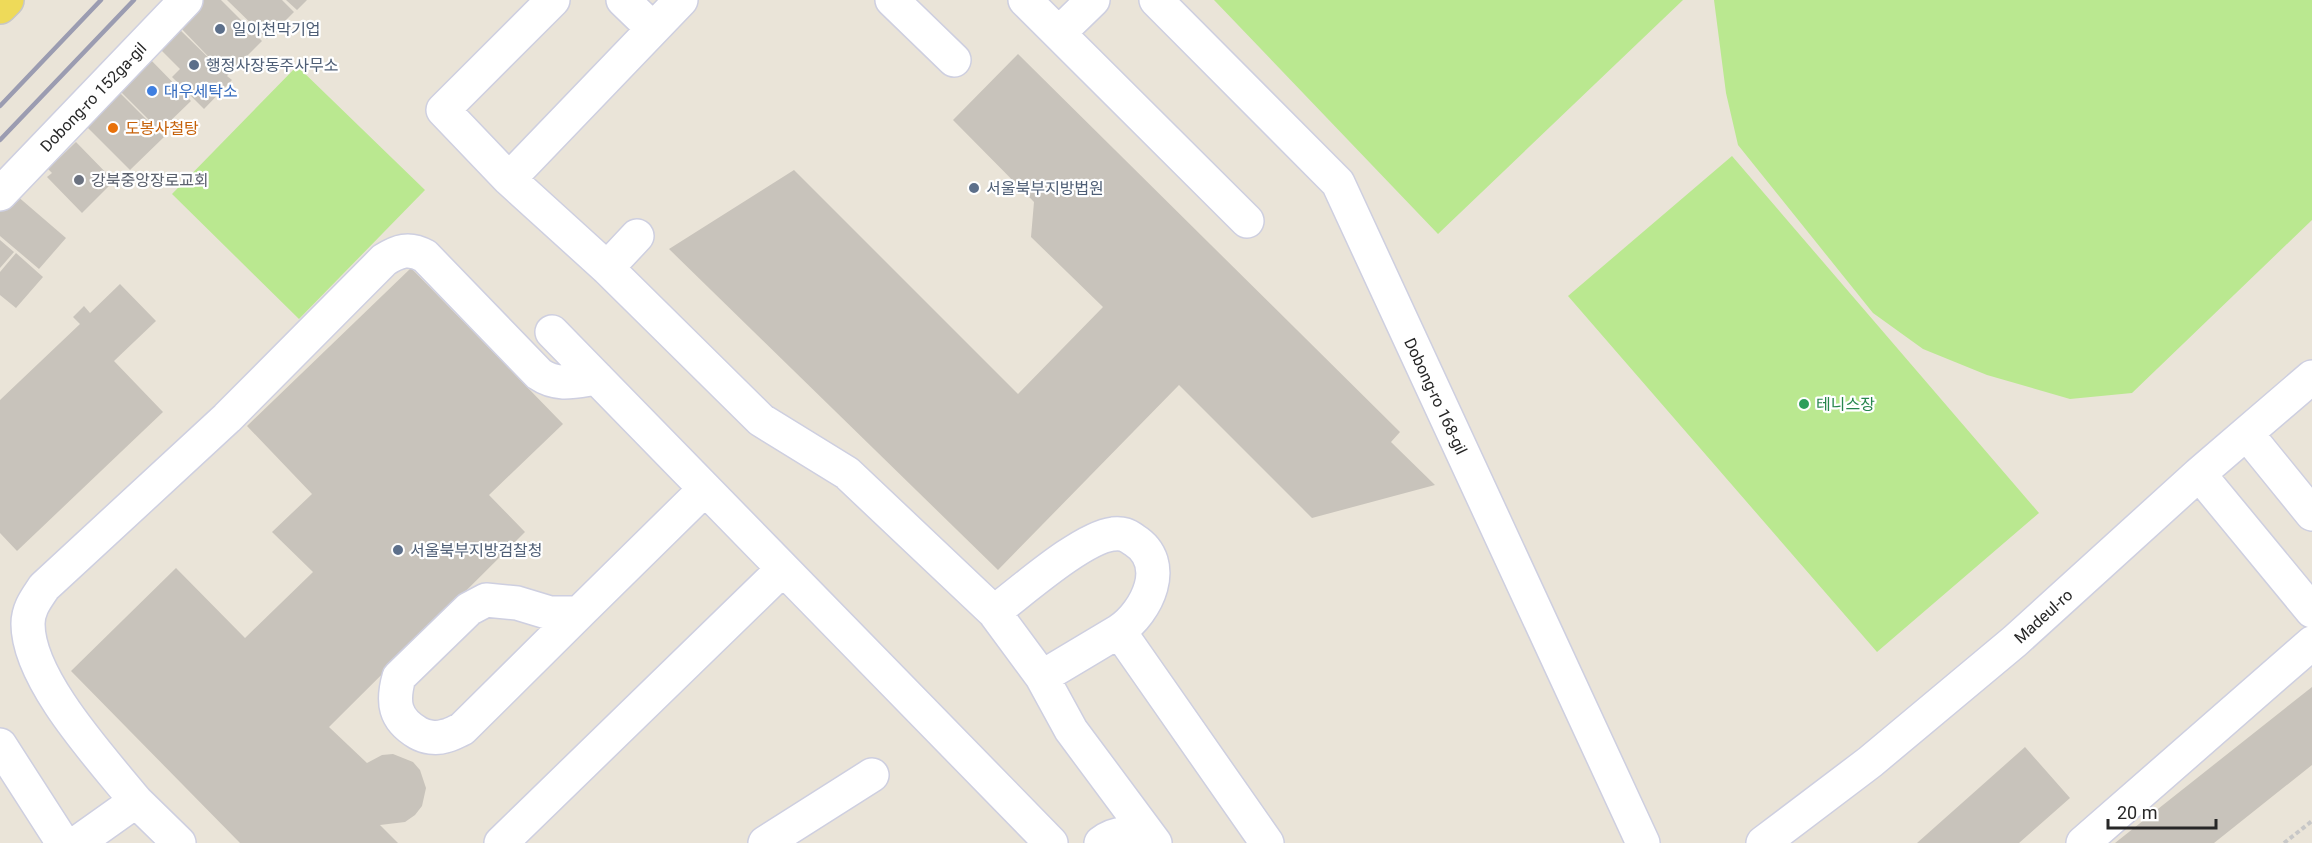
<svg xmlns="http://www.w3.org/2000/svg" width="2312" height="843" font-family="Roboto,'Noto Sans KR',sans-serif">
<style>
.pitch{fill:#bae890}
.building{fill:#c8c3bb}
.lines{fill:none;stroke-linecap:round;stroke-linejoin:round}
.minor-casing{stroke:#cecfe0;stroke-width:36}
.major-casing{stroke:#c7c7c7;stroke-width:36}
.path{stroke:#c7c7c7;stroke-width:4;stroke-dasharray:4.5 3;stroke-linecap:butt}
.minor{stroke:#fff;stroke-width:33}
.major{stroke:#eeda59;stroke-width:33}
.rail{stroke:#9b9cb1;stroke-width:4.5}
.service-dot{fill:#5c6f8a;stroke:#fff;stroke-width:2}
.shop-dot{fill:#3f7fe0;stroke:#fff;stroke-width:2}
.food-dot{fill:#e8710a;stroke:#fff;stroke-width:2}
.worship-dot{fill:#6b7280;stroke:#fff;stroke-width:2}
.leisure-dot{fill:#2e9e5b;stroke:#fff;stroke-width:2}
.labels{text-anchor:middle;stroke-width:4.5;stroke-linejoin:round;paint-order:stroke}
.service-label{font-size:16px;fill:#4e5e75;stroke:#fff;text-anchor:start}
.shop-label{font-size:16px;fill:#366cbe;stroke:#fff;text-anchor:start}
.street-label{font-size:16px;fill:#272727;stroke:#fff}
.food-label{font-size:16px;fill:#c56008;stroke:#fff;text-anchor:start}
.worship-label{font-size:16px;fill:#5b616d;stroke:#fff;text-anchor:start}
.leisure-label{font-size:16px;fill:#27864d;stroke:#fff;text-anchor:start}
</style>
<rect width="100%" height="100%" fill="#eae4d8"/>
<path class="pitch" d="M1214 0H1683L1438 234Z
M1714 0H2312V220L2132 393 2070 399 1987 375 1923 349 1873 313 1738 145 1726 93Z
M297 66 425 190 299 319 172 194Z
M1732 156 2039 513 1877 652 1568 296Z"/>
<path class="building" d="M202 0H221L262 41 227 76 232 80 204 109 172 77 180 69 156 45 175 25 225 74 177 24Z
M227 0H282L294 12 267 39Z
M286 0H307L297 10Z
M1018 54 1400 432 1391 442 1435 485 1312 518 1179 385 998 570 669 249 794 170 1018 394 1103 307 1031 237 1034 202 953 120Z
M147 56 191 101 160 131 116 87Z
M120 93 164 137 130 170 86 126Z
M76 142 114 181 82 213 47 177 52 173 48 169Z
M16 195 66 238 39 269 0 236V212Z
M0 240 14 252 0 268Z
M16 253 43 277 16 308 0 295V272Z
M411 268 563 424 489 495 525 532 329 727 367 763 382 755 393 754 413 762 420 770 426 788 422 806 415 815 405 822 380 825 398 843H240L71 671 176 568 245 638 313 572 272 532 312 494 247 426Z
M120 284 156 321 114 361 163 412 17 551 0 533V400L80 324 73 317 84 306 90 313Z
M2312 687V765L2214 843H2115Z
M2025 747 2070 798 2019 843H1917Z"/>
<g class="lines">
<g class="minor-casing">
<path id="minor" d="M623 0 653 29
M681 0 509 179 607 268 761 420 847 473 994 612 1042 677 1071 730 1155 843
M892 0 954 60
M1025 0 1247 221
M1156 0 1338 183 1643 843
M1059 33 1093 0
M509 179 443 110 553 0
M0 194 186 0
M607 268 637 236
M552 332 1051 843
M2247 434 2312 514
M2199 474 2312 611
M994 612C1021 592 1081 538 1113 534 1123 533 1127 535 1134 540 1171 563 1147 612 1119 631
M579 613 462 729C457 731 451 735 445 736 436 739 425 737 418 733 394 719 392 702 399 677L469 609 486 600 517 603 550 613H579L705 489
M1042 677 1119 631 1267 843
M0 745 63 843
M136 801 179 843
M77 843 136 801C102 759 28 680 28 624 28 609 36 599 44 587L227 418 384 260C398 251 409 247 425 256L539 374C558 387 576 381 597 378
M501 843 783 569
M765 843 872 775
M1101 843C1115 832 1133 831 1149 838
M1763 843 1870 762 2015 641 2199 474 2312 377
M2083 843 2312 643"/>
</g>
<g class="major-casing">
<path id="major" d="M0 7 7 0"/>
</g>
<path class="path" d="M2284 843 2312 821"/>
<use href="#minor" class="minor"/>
<use href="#major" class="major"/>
<path class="rail" d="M0 106 101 0
M0 140 134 0"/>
</g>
<g class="service-dot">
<circle cx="220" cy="29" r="6"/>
<circle cx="194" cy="65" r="6"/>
<circle cx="974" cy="188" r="6"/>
<circle cx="398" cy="550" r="6"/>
</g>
<circle class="shop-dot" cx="152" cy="91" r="6"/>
<circle class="food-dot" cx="113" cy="128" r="6"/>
<circle class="worship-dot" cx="79" cy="180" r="6"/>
<circle class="leisure-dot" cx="1804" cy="404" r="6"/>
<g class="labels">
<g class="service-label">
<text x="232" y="35">일이천막기업</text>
<text x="206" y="71">행정사장동주사무소</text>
<text x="986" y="194">서울북부지방법원</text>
<text x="410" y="556">서울북부지방검찰청</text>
</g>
<g class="shop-label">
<text x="164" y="97">대우세탁소</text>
</g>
<g class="street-label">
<text transform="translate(93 97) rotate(-46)" y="6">Dobong-ro 152ga-gil</text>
<text transform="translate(1436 396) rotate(65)" y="6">Dobong-ro 168-gil</text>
<text transform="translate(2043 616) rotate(-42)" y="6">Madeul-ro</text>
</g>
<g class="food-label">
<text x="125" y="134">도봉사철탕</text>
</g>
<g class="worship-label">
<text x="91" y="186">강북중앙장로교회</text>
</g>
<g class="leisure-label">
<text x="1816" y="410">테니스장</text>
</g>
</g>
<path d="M2108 819v9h108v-9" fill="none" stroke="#272727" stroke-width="3"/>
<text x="2117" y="819" font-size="18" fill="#272727" stroke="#ffffff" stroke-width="4.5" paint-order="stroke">20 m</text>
</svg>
